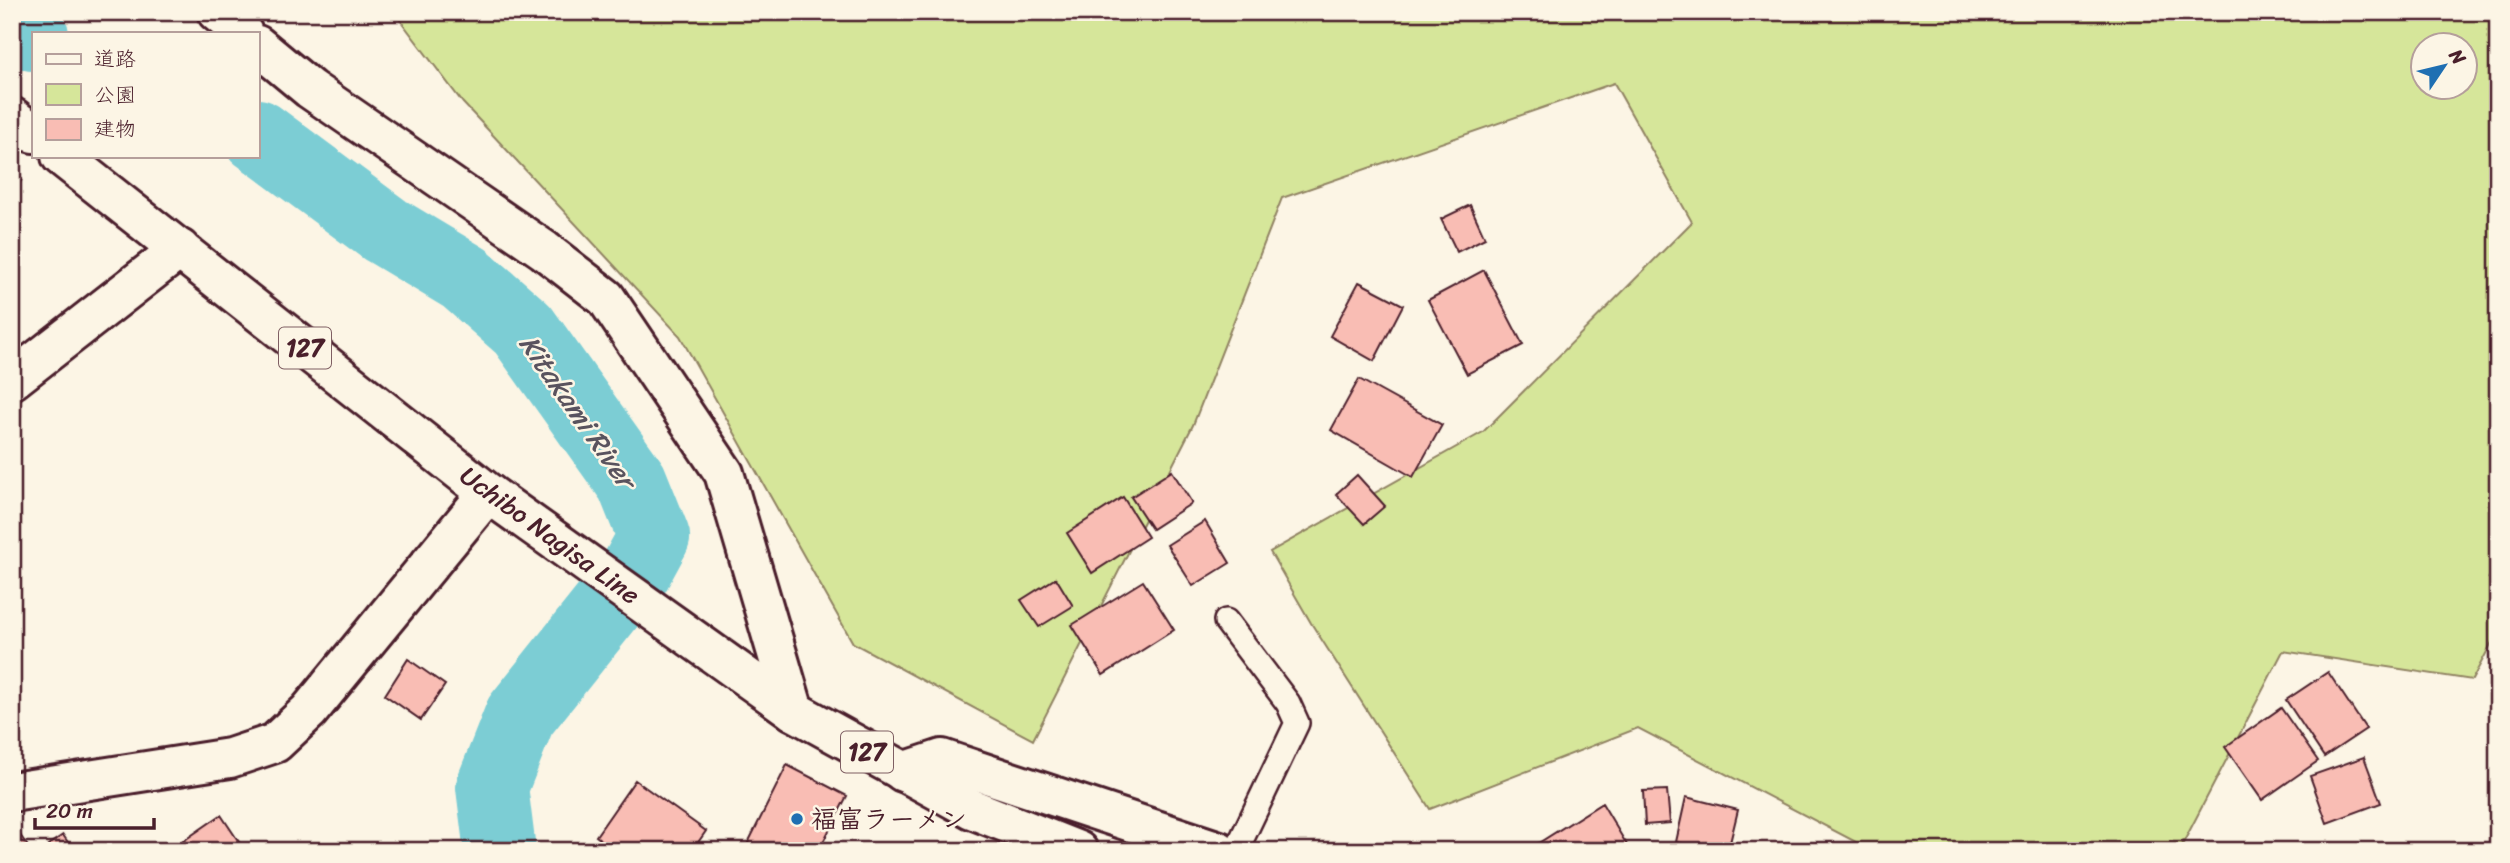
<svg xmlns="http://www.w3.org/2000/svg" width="2510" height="863" font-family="Sriracha,'Klee One',sans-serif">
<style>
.green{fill:#d6e69a;stroke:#908262;stroke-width:2;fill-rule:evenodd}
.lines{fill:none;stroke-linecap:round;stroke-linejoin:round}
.river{stroke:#7ccdd4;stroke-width:72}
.building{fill:#f9bdb4;stroke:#4a1f2b;stroke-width:2}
.lane-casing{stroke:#4a1f2b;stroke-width:28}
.street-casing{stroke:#4a1f2b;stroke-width:44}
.secondary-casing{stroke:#4a1f2b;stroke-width:44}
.highway-casing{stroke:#4a1f2b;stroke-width:44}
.lane{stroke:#fcf5e5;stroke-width:23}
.street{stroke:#fcf5e5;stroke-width:38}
.secondary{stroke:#fcf5e5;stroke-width:38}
.highway{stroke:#fcf5e5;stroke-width:38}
.poi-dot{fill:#1f6fb2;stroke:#fcf5e5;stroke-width:2.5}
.labels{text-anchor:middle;stroke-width:5;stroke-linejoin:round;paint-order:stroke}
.shield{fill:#fcf5e5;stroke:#7f5f63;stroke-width:2}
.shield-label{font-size:24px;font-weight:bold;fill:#4a1f2b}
.street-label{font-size:26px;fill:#4a1f2b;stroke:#fcf5e5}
.poi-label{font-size:26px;font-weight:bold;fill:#4a1f2b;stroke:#fcf5e5;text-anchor:start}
.water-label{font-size:28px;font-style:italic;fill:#59535e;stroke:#fcf5e5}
</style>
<rect width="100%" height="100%" fill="#fcf5e5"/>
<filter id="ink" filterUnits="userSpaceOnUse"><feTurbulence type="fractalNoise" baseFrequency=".0143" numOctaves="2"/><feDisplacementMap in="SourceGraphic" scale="14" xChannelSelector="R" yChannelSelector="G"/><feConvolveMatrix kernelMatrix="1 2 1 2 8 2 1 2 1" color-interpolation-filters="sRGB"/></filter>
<g filter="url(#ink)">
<path class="green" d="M394 12H2498V631L2472 680 2283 651 2179 851H1873L1638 728 1430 809 1311 623 1270 552 1483 432 1692 222 1614 83 1282 198 1193 425 1033 740 853 643 680 336 463 103ZM2422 46H2464V88H2422Z"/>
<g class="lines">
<path class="river" d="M12 22 23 32 33 35
M257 135 385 230 465 278 523 329 632 482 654 537 635 572 520 716 492 787 500 851"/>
</g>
<path class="building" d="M12 173 22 179 12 195Z
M1470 205 1485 238 1457 252 1441 219Z
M1484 270 1523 345 1467 374 1428 300Z
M1359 282 1403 305 1374 361 1330 336Z
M1359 379 1442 425 1413 477 1331 430Z
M1172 471 1192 503 1152 529 1131 497Z
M1357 475 1385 506 1364 524 1336 494Z
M1123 497 1148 537 1092 573 1067 533Z
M1205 521 1230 563 1193 586 1167 545Z
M2498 562V583L2489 578Z
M1056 578 1073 606 1039 627 1021 600Z
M1143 581 1174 630 1103 675 1072 625Z
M408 659 445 685 421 720 385 695Z
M2328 672 2366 729 2324 757 2286 700Z
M2281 708 2318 761 2262 800 2225 747Z
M2364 757 2381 803 2327 823 2310 776Z
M787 765 847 796 821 846 814 843 810 851H744Z
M635 780 706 831 692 851H616L596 836Z
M1667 790 1670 823 1645 825 1643 791Z
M1686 797 1738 810 1728 851H1711L1676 842Z
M1602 803 1630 850 1629 851H1526Z
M221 815 245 851H183L179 844Z
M20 835 31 851H12V841Z
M63 835 74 851H52L48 845Z"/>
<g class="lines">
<g class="lane-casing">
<path id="lane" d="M1226 621 1288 703 1297 723 1236 851"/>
</g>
<g class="street-casing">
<path id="street" d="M217 12 243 33
M257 45 310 89 544 250 606 298 724 473 794 711
M12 380 180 249
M903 772 942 759 1219 851"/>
</g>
<g class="secondary-casing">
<path id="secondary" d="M12 792 230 758 275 743 309 711 488 493"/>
</g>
<g class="highway-casing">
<path id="highway" d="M12 117 33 133
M61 156 488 493 794 711 972 809 1078 851"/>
</g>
<use href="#lane" class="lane"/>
<use href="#street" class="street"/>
<use href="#secondary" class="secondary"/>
<use href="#highway" class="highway"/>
</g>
</g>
<circle class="poi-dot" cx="797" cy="819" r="7"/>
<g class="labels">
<g class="shield">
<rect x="279" y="327.5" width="52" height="41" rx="5"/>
<rect x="841" y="731.5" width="52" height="41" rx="5"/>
</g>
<g class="shield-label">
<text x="305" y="356">127</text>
<text x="867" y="760">127</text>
</g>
<g class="street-label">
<text transform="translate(550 535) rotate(36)" y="9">Uchibo Nagisa Line</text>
</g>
<g class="poi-label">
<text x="811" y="828">福富ラーメン</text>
</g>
<g class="water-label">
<text transform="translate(578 411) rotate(55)" y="10">Kitakami River</text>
</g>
</g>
<rect width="2510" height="863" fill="none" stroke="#fcf5e5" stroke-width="42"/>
<rect x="21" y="21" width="2468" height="821" fill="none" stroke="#4a1f2b" stroke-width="2.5" filter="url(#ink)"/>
<rect x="32" y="32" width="228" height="126" fill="#fcf5e5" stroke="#b59f9b" stroke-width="2"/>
<rect x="46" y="54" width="35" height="10" fill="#fcf5e5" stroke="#b59f9b" stroke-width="2"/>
<text x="94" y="66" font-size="21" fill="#4a1f2b">道路</text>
<rect x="46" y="84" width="35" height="21" fill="#d6e69a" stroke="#b59f9b" stroke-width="2"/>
<text x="94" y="102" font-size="21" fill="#4a1f2b">公園</text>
<rect x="46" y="119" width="35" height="21" fill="#f9bdb4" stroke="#b59f9b" stroke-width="2"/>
<text x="94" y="136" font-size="21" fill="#4a1f2b">建物</text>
<g transform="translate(2444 66) rotate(55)"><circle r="33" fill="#fcf5e5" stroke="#b59f9b" stroke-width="2"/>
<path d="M0-5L12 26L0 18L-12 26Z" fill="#1f6fb2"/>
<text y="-10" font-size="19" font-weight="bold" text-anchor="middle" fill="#4a1f2b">N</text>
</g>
<path d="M35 818v10h119v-10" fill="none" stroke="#4a1f2b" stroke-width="3.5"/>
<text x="46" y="818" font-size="21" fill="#4a1f2b" stroke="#fcf5e5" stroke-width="5" paint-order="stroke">20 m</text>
</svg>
